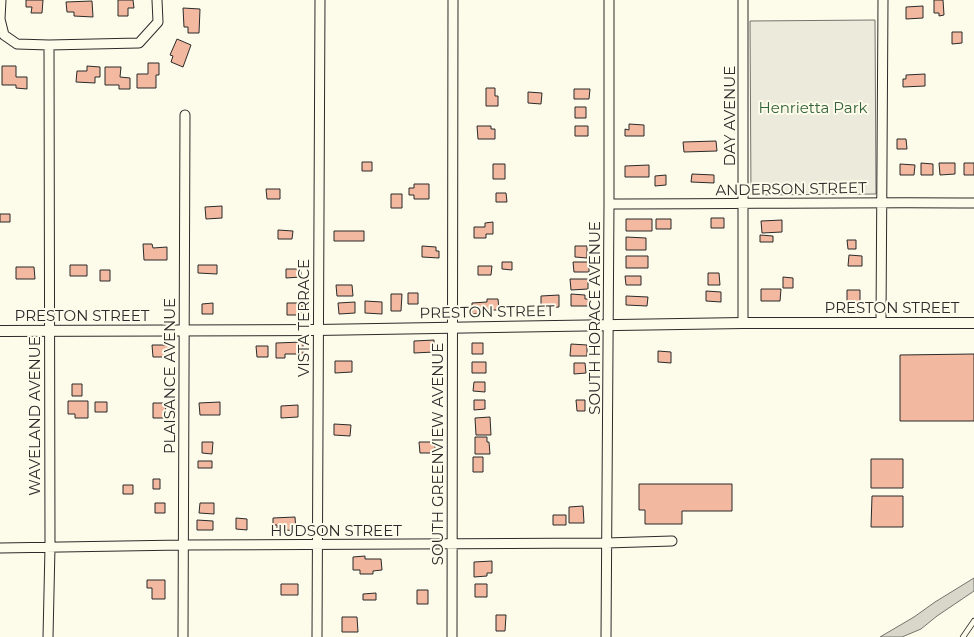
<svg xmlns="http://www.w3.org/2000/svg" width="974" height="637" font-family="Montserrat,sans-serif">
<style>
.green{fill:#ecebdb;stroke:#74746e}
.water{fill:#d8d7c9;stroke:#74746e}
.building{fill:#f2b8a0;stroke:#2b2b2b}
.lines{fill:none;stroke-linecap:round;stroke-linejoin:round}
.service-casing{stroke:#2b2b2b;stroke-width:6}
.minor-casing{stroke:#2b2b2b;stroke-width:11}
.tertiary-casing{stroke:#2b2b2b;stroke-width:12}
.service{stroke:#fdfbea;stroke-width:4.5}
.minor{stroke:#fdfbea;stroke-width:9}
.tertiary{stroke:#fdfbea;stroke-width:10}
.labels{text-anchor:middle;stroke-width:4;stroke-linejoin:round;paint-order:stroke}
.park-label{font-size:15px;fill:#34623c;stroke:#fdfbea}
.street-label{font-size:15px;fill:#2b2b2b;stroke:#fdfbea}
</style>
<rect width="100%" height="100%" fill="#fdfbea"/>
<path class="green" d="M875 20 876 194 751 195 750 21Z"/>
<path class="water" d="M974 578V591L937 616 921 629 902 637H880L914 617 935 602Z"/>
<path class="building" d="M26 0H43L42 13H31L32 7H26Z
M118 0H133L134 8H128V16H118Z
M934 0H943L944 15 939 16V13H934Z
M92 1 93 17 74 16V12H67L66 2Z
M923 6V18L906 19V7Z
M183 8 200 9 199 33H188V27H184Z
M952 32H962V43L952 44Z
M177 39 191 45 183 67 171 62 173 56 170 55Z
M148 63H159V75H156V88H137V74H148Z
M2 66H16V77H27V89L16 88V85H2Z
M87 66 100 67V77H95V83L76 82 77 71H87Z
M105 67H121L120 77 130 78V89H119V85H105Z
M925 74V86L903 87V79H906V75Z
M486 88H495V96H498V106H486Z
M574 89H590L589 99H574Z
M528 92 542 93 541 104 528 103Z
M575 107H586V118H575Z
M629 124 644 125V136H625V129L629 130Z
M477 126H491V129H495V139H478Z
M575 126H588V136H575Z
M897 139H906L907 149H897Z
M716 141 717 151 684 152 683 142Z
M362 162H372V171H362Z
M921 163 933 164V175H921Z
M939 163H955V174L940 175Z
M964 163H974V175H964Z
M493 164H505V179H493Z
M900 164 915 165 914 175H900Z
M649 165V177H625V166Z
M692 174 714 175V183L691 182Z
M666 175V185L655 186V176Z
M414 184H429V199H414V195H409V188H414Z
M266 189H280V199H267Z
M496 193H506L507 202H496Z
M391 194H402V208H391Z
M222 206V218L206 219 205 207Z
M0 214H10V222H0Z
M711 218H724V228H711Z
M626 219H652V231H626Z
M656 219H671V229H656Z
M782 220V232L762 233 761 221Z
M493 222V234H486V238H474V227H485V223Z
M278 230 293 231 292 239H278Z
M334 231H364V241H334Z
M760 235 773 236V242H760Z
M626 237 646 238V250H626Z
M847 240H856V249H848Z
M143 244H152L153 248 167 247V260H144Z
M422 246 436 247V251H439V258L422 257Z
M575 246H587V258L575 257Z
M849 255 862 256V266H848Z
M626 256H648V268H626Z
M502 262H512V270L502 269Z
M573 262H589V272H574Z
M70 265H87V276H70Z
M198 265H217V274L198 273Z
M478 266H492L491 275H478Z
M16 267H34L35 279H16Z
M286 269H301V277L286 278Z
M100 270H110V281H100Z
M708 273H719L720 285H708Z
M625 276H641V285H626Z
M783 277 793 278V288H783Z
M570 279H588V289L571 290Z
M336 285H352L353 296H337Z
M761 289H781L780 301H761Z
M847 290H860V303H847Z
M706 291 721 292V302L706 301Z
M408 293H418V304H408Z
M391 294H402L401 311H391Z
M571 294 585 295V299H589V306H571Z
M559 295V307L541 308V296Z
M626 296 648 297 647 306 626 305Z
M487 299H498L499 310H490V313L472 314V303L487 302Z
M365 301 382 302V314L365 313Z
M355 302V313L339 314 338 303Z
M213 303V314H202V304Z
M287 303H302V315H287Z
M434 340V352L414 353V341Z
M303 342V354H285V358H276V343Z
M472 343H483V354H472Z
M571 344 587 345V356H570Z
M152 345H169V357H153Z
M256 346H268V357H257Z
M658 351 671 352V363L658 362Z
M974 354V421H900V355Z
M335 361H352V372L335 373Z
M472 362H486V373H472Z
M574 363H585L586 373 574 374Z
M474 382H485V392L473 391Z
M72 384H82V396H72Z
M474 400H485V409L474 410Z
M576 400H585V411H577Z
M68 401H88V418H75V414H68Z
M95 402H107V412H95Z
M220 402V415H200L199 403Z
M153 403H166L165 418H153Z
M298 405V417L281 418V406Z
M490 417 491 435H476L475 418Z
M334 424 351 425 350 436 334 435Z
M475 437H487V442H489L490 454H475Z
M202 442H213L212 454 202 453Z
M419 442H435V453H420Z
M473 457H483V472H473Z
M871 459H903V488H871Z
M198 461H212V468H198Z
M153 479H160V489H153Z
M639 484H732V511H682V524H645V510H639Z
M123 485H133V494H123Z
M872 496H903V527H871Z
M155 503H165V513H155Z
M200 503H214V514L199 513Z
M583 506 584 523H569V507Z
M553 515H566V525H553Z
M295 517 296 531 277 529V525H273V518Z
M236 518 247 519V530L236 529Z
M197 520 213 521V530H197Z
M365 556V559H381L382 570 373 571V574H360V570H353V557Z
M492 561V573H487V576L474 577V562Z
M147 580H165V599H152V588H147Z
M281 584H298V595H281Z
M475 584H487V597H475Z
M417 590H428V604H417Z
M376 593V600H363V594Z
M496 615H506L505 631H496Z
M342 617H357L358 632H342Z"/>
<g class="lines">
<g class="service-casing">
<path id="service" d="M963 637 974 621"/>
</g>
<g class="minor-casing">
<path id="minor" d="M1 0 0 19 4 35 17 44 49 45 139 43 158 22 157 0
M743 0V323
M609 204C731 204 852 202 974 203
M881 322 883 0
M0 548 183 545 606 543 672 541
M48 637 50 547 49 45
M183 637 185 115
M317 637 320 0
M452 637 453 0
M606 637 609 204V0"/>
</g>
<g class="tertiary-casing">
<path id="tertiary" d="M0 331 317 330 743 323H974"/>
</g>
<use href="#service" class="service"/>
<use href="#minor" class="minor"/>
<use href="#tertiary" class="tertiary"/>
</g>
<g class="labels">
<g class="park-label">
<text x="813" y="113">Henrietta Park</text>
</g>
<g class="street-label">
<text transform="translate(730 116) rotate(-90)" y="5">DAY AVENUE</text>
<text transform="translate(791 189) rotate(-1)" y="5">ANDERSON STREET</text>
<text x="892" y="313">PRESTON STREET</text>
<text transform="translate(487 312) rotate(-1)" y="5">PRESTON STREET</text>
<text x="82" y="321">PRESTON STREET</text>
<text transform="translate(304 318) rotate(-90)" y="5">VISTA TERRACE</text>
<text transform="translate(595 318) rotate(-90)" y="5">SOUTH HORACE AVENUE</text>
<text transform="translate(170 376) rotate(-90)" y="5">PLAISANCE AVENUE</text>
<text transform="translate(35 416) rotate(-90)" y="5">WAVELAND AVENUE</text>
<text transform="translate(438 454) rotate(-90)" y="5">SOUTH GREENVIEW AVENUE</text>
<text x="336" y="536">HUDSON STREET</text>
</g>
</g>
</svg>
